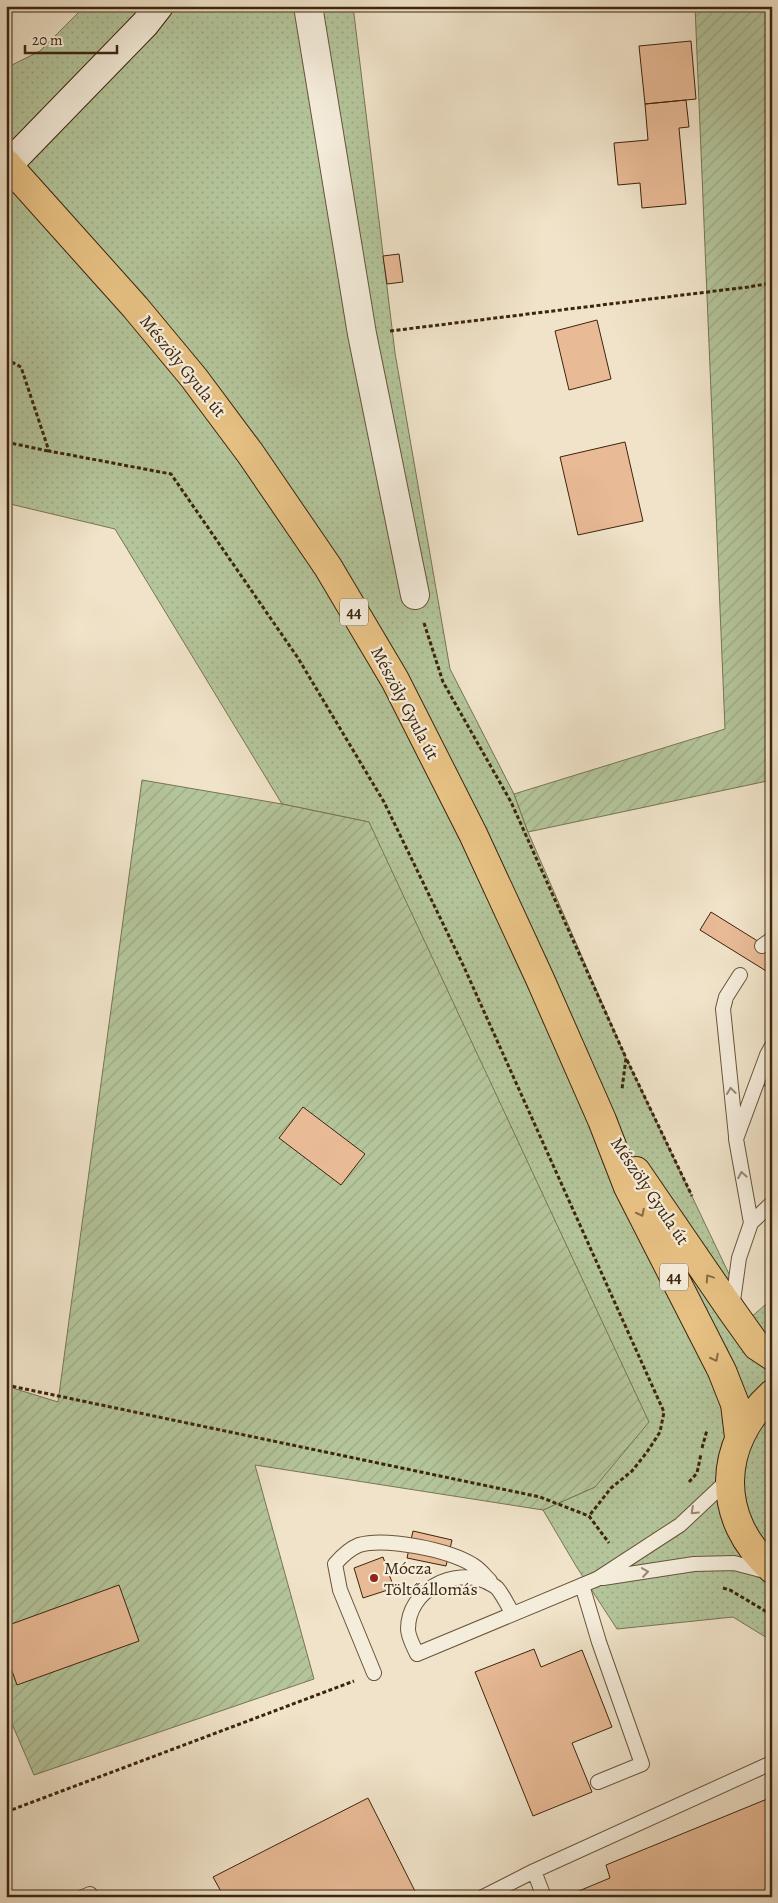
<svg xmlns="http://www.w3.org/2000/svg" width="778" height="1903" font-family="Alegreya,serif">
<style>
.grass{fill:url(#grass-dots);stroke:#787554}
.garden{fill:url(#garden-furrows);stroke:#787554}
.building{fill:#e8ba96;stroke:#3c250d}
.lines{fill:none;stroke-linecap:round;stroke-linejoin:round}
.lane-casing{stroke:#69543c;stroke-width:16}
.street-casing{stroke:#69543c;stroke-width:30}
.secondary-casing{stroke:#3c250d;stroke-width:30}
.primary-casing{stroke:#3c250d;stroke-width:30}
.path{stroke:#3c250d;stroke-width:3;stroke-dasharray:4 2.5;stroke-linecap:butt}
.lane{stroke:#f5eddc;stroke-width:14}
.street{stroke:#f5eddc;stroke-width:28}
.secondary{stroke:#f5eddc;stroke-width:28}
.primary{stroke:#e8c284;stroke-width:28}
.oneway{stroke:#988974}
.oneway2{stroke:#896c43}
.poi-dot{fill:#8f2418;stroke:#f5eddc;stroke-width:2}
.labels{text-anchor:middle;stroke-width:4.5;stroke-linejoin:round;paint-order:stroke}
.shield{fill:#f5eddc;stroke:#74614b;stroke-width:1}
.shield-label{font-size:16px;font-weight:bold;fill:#3c250d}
.street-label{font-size:18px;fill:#3c250d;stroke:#f5eddc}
.poi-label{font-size:18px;fill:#3c250d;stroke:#f5eddc;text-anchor:start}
</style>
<defs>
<pattern id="grass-dots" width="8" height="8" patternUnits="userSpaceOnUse" patternTransform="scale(1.25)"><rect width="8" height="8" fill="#b4c59b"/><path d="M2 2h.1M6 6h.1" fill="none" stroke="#9ca984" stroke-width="1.8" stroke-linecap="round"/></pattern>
<pattern id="garden-furrows" width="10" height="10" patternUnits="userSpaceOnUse" patternTransform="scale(1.25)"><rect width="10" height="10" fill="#b4c59b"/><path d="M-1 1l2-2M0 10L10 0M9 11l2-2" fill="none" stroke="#9ca984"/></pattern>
</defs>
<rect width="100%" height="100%" fill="#f0e3c9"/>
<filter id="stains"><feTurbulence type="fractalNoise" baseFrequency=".004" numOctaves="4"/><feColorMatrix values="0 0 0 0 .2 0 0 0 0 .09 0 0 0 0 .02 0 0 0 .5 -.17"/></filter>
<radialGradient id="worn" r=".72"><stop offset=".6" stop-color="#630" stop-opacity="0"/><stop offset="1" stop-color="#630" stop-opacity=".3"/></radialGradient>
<path class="grass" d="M85 6H353L395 353 450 669 514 794 528 832 626 1058 750 1318 772 1299V1641L733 1617 617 1629 576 1566 543 1510 595 1487 369 822 282 804 115 529 6 503V68L40 51Z"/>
<path class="garden" d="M695 6H772V780L528 832 514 794 725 729Z
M142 780 282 804 369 822 649 1422 595 1487 543 1510 255 1465 314 1679 34 1775 6 1710V1386L58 1402Z"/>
<path class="building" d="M691 41 696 99 645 104 639 46Z
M686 100 689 127 679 128 686 204 642 208 640 183 618 185 614 143 648 140 645 104Z
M399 254 403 282 387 284 383 256Z
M597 320 611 379 569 390 555 331Z
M625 442 643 521 578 535 560 457Z
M711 912 772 950 771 974 700 930Z
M772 1071V1090L763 1084Z
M303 1107 365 1154 341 1185 279 1138Z
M413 1531 452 1540 446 1566 407 1558Z
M383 1557 394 1588 363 1598 354 1568Z
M119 1585 139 1641 17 1685 6 1654V1626Z
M534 1649 541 1667 582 1650 612 1727 572 1743 592 1792 533 1816 475 1672Z
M772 1797V1897H575L574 1893 610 1878 606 1865Z
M368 1798 418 1897H224L213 1877Z"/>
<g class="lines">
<g class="lane-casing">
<path id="lane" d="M762 946 772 939
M736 1136 723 1009 726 997 740 975
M751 1223 736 1139 767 1055 772 1046
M732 1308 739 1258 751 1223 772 1203
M603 1578 694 1564 734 1563 769 1572
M582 1585 599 1642 642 1764 598 1782
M513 1614C508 1606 503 1595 497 1588 494 1585 490 1584 487 1582 454 1567 408 1590 408 1629 408 1637 414 1647 417 1654L597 1579 680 1525 729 1479
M374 1673 340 1590 335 1564C342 1556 349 1549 359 1545 386 1537 449 1550 473 1565 480 1569 485 1576 490 1581
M534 1871 544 1897
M83 1897 90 1894 91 1897
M483 1897 534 1871 767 1765 772 1767"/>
</g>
<g class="street-casing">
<path id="street" d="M308 6 362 334 415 595"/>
</g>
<g class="secondary-casing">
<path id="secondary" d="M8 165 145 24 159 6"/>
</g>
<g class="primary-casing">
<path id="primary" d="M6 163 135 307 194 378 250 453 328 567 395 680 473 834 540 979 602 1120 628 1187 722 1371 735 1404 739 1437
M636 1171 732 1311 757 1346 772 1356
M772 1394C717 1444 715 1519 772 1569"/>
</g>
<path class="path" d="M390 331 748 287 772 283
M6 359 21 367 49 451 171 474 298 658 384 802 464 967 664 1412 660 1432 647 1452 632 1471 611 1488 589 1516
M6 442 48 451
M424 623 443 682 511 802 626 1058 622 1089
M627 1060 692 1196
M6 1385 540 1497 589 1516 609 1543
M702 1448 707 1430
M689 1482 697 1473 701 1454
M723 1588 730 1590 772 1615
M6 1812 354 1681"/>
<use href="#lane" class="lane"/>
<use href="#street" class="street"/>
<use href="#secondary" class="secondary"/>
<use href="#primary" class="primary"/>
</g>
<defs><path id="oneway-chevron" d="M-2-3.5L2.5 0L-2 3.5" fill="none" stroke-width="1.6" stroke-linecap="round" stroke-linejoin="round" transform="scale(1.25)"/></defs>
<g class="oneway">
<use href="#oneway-chevron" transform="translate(731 1091) rotate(-96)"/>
<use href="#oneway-chevron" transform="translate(742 1175) rotate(-100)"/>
<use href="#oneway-chevron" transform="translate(694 1511) rotate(137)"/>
<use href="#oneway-chevron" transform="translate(645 1572) rotate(-8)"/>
</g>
<g class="oneway2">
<use href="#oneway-chevron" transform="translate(641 1213) rotate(63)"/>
<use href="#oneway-chevron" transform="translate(709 1278) rotate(-124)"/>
<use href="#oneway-chevron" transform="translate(715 1358) rotate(63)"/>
</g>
<circle class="poi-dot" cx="374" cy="1578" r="5"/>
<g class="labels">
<g class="shield">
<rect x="340" y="598.5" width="28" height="27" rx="4"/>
<rect x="660" y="1263.5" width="28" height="27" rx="4"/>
</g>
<g class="shield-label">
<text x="354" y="618">44</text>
<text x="674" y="1283">44</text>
</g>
<g class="street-label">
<text transform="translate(183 366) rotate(51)" y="6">Mészöly Gyula út</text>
<text transform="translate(405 703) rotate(62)" y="6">Mészöly Gyula út</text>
<text transform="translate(650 1191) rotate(56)" y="6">Mészöly Gyula út</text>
</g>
<g class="poi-label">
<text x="384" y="1574">Mócza<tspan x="384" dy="21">Töltőállomás</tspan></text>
</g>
</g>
<rect width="778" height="1903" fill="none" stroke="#f0e3c9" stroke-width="25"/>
<rect x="8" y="8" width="763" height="1888" fill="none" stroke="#3c250d" stroke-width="2.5"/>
<rect x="12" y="12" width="753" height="1878" fill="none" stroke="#3c250d"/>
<path d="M25 45v8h92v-8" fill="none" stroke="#3c250d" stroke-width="2.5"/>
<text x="32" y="45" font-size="15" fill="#3c250d" stroke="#f5eddc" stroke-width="4" paint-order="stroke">20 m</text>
<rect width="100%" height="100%" filter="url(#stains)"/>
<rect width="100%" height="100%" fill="url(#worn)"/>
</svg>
